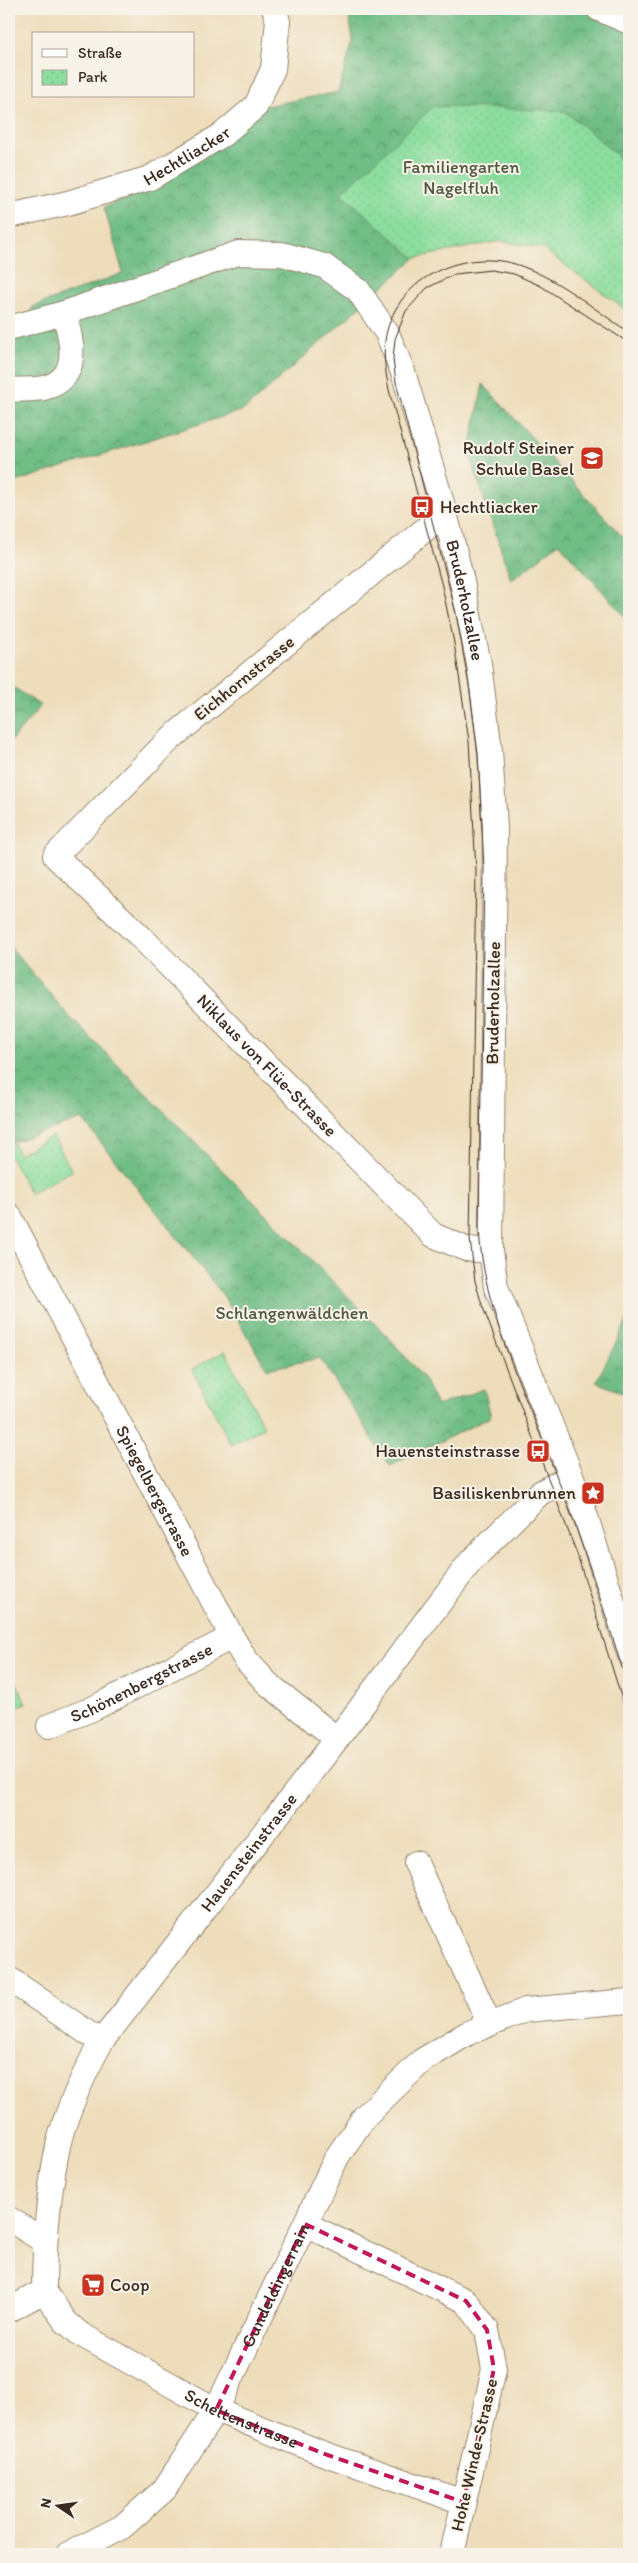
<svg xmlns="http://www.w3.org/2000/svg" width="638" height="2563" font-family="Itim,sans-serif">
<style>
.forest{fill:url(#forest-crowns);stroke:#567452}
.park{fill:url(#park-dots);stroke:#64845e}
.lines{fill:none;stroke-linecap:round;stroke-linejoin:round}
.street-casing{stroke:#94846c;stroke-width:26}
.street{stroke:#fff;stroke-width:24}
.tram{stroke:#3b2a1e;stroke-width:1}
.marked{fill:none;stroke:#c2185b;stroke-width:4;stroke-dasharray:10 6;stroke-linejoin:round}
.labels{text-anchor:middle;stroke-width:4;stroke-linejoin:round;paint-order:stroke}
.street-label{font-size:18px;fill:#3b2a1e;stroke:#f7f3e8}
.park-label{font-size:18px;fill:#4f573e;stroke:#f7f3e8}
.poi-label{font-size:18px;fill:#3b2a1e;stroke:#f7f3e8;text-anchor:end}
</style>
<defs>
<pattern id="forest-crowns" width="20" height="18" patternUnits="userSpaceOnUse" patternTransform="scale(1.25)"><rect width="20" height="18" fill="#71bd86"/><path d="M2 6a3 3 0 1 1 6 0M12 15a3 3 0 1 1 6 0" fill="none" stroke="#5e9a6d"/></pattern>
<pattern id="park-dots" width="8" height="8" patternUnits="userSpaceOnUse" patternTransform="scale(1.25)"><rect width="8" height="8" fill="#8cde9f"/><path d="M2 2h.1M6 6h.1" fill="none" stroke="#7abf88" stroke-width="1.8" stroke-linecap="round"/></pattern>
</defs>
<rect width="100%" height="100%" fill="#f7f3e8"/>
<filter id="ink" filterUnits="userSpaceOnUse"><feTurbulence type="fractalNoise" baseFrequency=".02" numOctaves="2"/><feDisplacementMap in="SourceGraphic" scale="10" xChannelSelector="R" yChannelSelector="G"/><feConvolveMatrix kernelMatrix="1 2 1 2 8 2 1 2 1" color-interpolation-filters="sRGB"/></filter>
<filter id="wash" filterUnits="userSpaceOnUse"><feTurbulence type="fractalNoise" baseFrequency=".0096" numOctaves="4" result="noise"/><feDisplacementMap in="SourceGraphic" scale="20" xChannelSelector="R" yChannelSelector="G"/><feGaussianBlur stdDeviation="1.12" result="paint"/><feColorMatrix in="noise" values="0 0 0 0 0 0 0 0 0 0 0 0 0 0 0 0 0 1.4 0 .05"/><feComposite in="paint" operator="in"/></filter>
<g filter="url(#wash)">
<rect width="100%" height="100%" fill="#edb"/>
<path class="forest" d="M348 9H629V165L565 111 341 193 415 258 244 410 9 484V345L14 344 33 307 123 273 104 207 158 185 265 106 338 92 353 40Z
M483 384 629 544V621L559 543 511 580 469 453Z
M9 684 41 706 9 743Z
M9 945 66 1013 392 1341 424 1379 437 1406 484 1389 491 1417 390 1466 320 1358 267 1369 223 1295 82 1119 12 1142 9 1137Z
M629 1317V1395L596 1382Z"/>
<path class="park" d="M434 106 565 111 629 165V312L542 248 500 241 415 258 341 193Z
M53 1136 72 1171 30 1193 9 1154V1143L12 1142 19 1154Z
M225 1351 264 1427 231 1445 192 1369Z
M9 1668 26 1703 9 1710Z"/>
</g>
<g filter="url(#ink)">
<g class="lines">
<g class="street-casing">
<g id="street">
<path d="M599 9 629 22"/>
<path id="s1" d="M9 216 68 203 150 178 222 135 256 106 273 69 278 21 274 9"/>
<path id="s2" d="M9 328 64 313 238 253 282 254 324 266 358 290 387 333 403 372 445 513 461 577 479 664 490 751 495 828 491 1251 496 1287 580 1498 629 1653"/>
<path d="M9 390C20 389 33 390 44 388 82 378 72 340 64 313"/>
<path id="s3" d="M445 513 170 739 55 856 144 940 433 1235 466 1249 491 1251"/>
<path id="s4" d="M9 1215 232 1637 246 1660 267 1683 337 1739"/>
<path id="s5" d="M49 1726 92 1709 232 1637"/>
<path d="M416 1863 490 2025"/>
<path d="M9 1979 101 2042"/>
<path d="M9 2219 44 2241"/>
<path d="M305 2224 466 2301 487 2330 494 2369 452 2554"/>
<path id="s6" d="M44 2291C44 2245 48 2197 57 2151 63 2118 85 2072 101 2042L337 1739 471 1561 540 1493 571 1476"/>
<path id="s7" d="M44 2291 65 2321 80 2334 216 2410 322 2453 463 2502"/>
<path d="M9 2310 44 2291"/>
<path id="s8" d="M69 2554 122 2527 164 2490 216 2410 337 2157 365 2116 423 2060 468 2033 526 2010 629 2001"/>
</g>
</g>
<use href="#street" class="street"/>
<path class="tram" d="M629 332C593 309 557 277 515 264 460 248 393 280 385 341 383 358 386 374 389 390L442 586 454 643 469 741 476 870 470 1239 475 1281 482 1305 577 1554 629 1722
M629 343 541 286 514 274 491 270 455 274 427 288 406 311 395 339 393 359 396 382 456 613 470 691 478 754 484 868 479 1228C483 1310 522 1386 551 1462 581 1537 606 1614 629 1691"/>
</g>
</g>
<path class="marked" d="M305 2224 466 2301 487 2330 494 2369 463 2502 322 2453 216 2410Z"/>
<defs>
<g id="school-square" transform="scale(1.25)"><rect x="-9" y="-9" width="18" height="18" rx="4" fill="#c8321e" stroke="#f7f3e8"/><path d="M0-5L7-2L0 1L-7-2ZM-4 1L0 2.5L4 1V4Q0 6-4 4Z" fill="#fff"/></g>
<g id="bus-square" transform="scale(1.25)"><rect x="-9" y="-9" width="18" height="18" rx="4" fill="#c8321e" stroke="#f7f3e8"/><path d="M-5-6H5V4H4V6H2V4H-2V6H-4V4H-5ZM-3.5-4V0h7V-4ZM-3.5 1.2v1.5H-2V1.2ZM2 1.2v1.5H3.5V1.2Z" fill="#fff"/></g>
<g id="sight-square" transform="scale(1.25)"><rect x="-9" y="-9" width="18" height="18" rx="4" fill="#c8321e" stroke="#f7f3e8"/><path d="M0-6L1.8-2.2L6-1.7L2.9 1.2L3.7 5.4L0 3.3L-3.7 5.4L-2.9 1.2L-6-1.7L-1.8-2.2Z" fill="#fff"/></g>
<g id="supermarket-square" transform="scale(1.25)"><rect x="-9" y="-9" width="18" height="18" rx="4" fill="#c8321e" stroke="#f7f3e8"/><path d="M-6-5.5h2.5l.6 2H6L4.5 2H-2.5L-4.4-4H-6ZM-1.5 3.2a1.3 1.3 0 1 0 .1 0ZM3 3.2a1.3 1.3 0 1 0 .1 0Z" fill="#fff"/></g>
</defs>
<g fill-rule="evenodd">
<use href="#school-square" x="592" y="458"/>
<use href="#bus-square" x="422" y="507"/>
<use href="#bus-square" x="538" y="1451"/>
<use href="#sight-square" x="593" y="1493"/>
<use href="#supermarket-square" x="93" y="2285"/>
</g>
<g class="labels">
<g class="street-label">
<text dy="6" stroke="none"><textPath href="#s1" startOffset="189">Hechtliacker</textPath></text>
<text dy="6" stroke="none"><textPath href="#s2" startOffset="701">Bruderholzallee</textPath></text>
<text transform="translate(244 678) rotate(-39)" y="6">Eichhornstrasse</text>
<text transform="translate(493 1003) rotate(-89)" y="6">Bruderholzallee</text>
<text dy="6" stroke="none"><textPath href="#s3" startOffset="818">Niklaus von Flüe-Strasse</textPath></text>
<text dy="6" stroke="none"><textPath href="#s4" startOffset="312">Spiegelbergstrasse</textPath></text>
<text dy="6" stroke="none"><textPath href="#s5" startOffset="102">Schönenbergstrasse</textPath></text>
<text dy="6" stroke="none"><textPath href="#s6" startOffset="499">Hauensteinstrasse</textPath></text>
<text dy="6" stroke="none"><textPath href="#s8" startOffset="349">Gundeldingerrain</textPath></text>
<text dy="6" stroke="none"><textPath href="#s7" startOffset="239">Scheltenstrasse</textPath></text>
<text transform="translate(474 2455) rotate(-77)" y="6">Hohe Winde-Strasse</text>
</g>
<g class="park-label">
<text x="461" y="173">Familiengarten<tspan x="461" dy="21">Nagelfluh</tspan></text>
<text x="292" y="1319">Schlangenwäldchen</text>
</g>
<g class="poi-label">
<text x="574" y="454">Rudolf Steiner<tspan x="574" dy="21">Schule Basel</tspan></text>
<text x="440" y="513" text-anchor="start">Hechtliacker</text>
<text x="520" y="1457">Hauensteinstrasse</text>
<text x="576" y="1499">Basiliskenbrunnen</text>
<text x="110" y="2291" text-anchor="start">Coop</text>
</g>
</g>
<rect width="638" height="2563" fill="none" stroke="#f7f3e8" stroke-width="30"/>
<rect x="32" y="32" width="162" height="65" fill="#f7f3e8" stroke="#aca397"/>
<rect x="42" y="49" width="25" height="8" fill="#ffffff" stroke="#aca397"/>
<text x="78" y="58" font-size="15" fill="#3b2a1e">Straße</text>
<rect x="42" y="70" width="25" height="15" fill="url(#park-dots)" stroke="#aca397"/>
<text x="78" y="82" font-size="15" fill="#3b2a1e">Park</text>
<g transform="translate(58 2506) rotate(283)" stroke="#f7f3e8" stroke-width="4" paint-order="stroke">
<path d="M0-4L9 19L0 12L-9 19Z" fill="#3b2a1e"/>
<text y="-8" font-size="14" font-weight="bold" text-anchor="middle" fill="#3b2a1e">N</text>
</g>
</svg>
